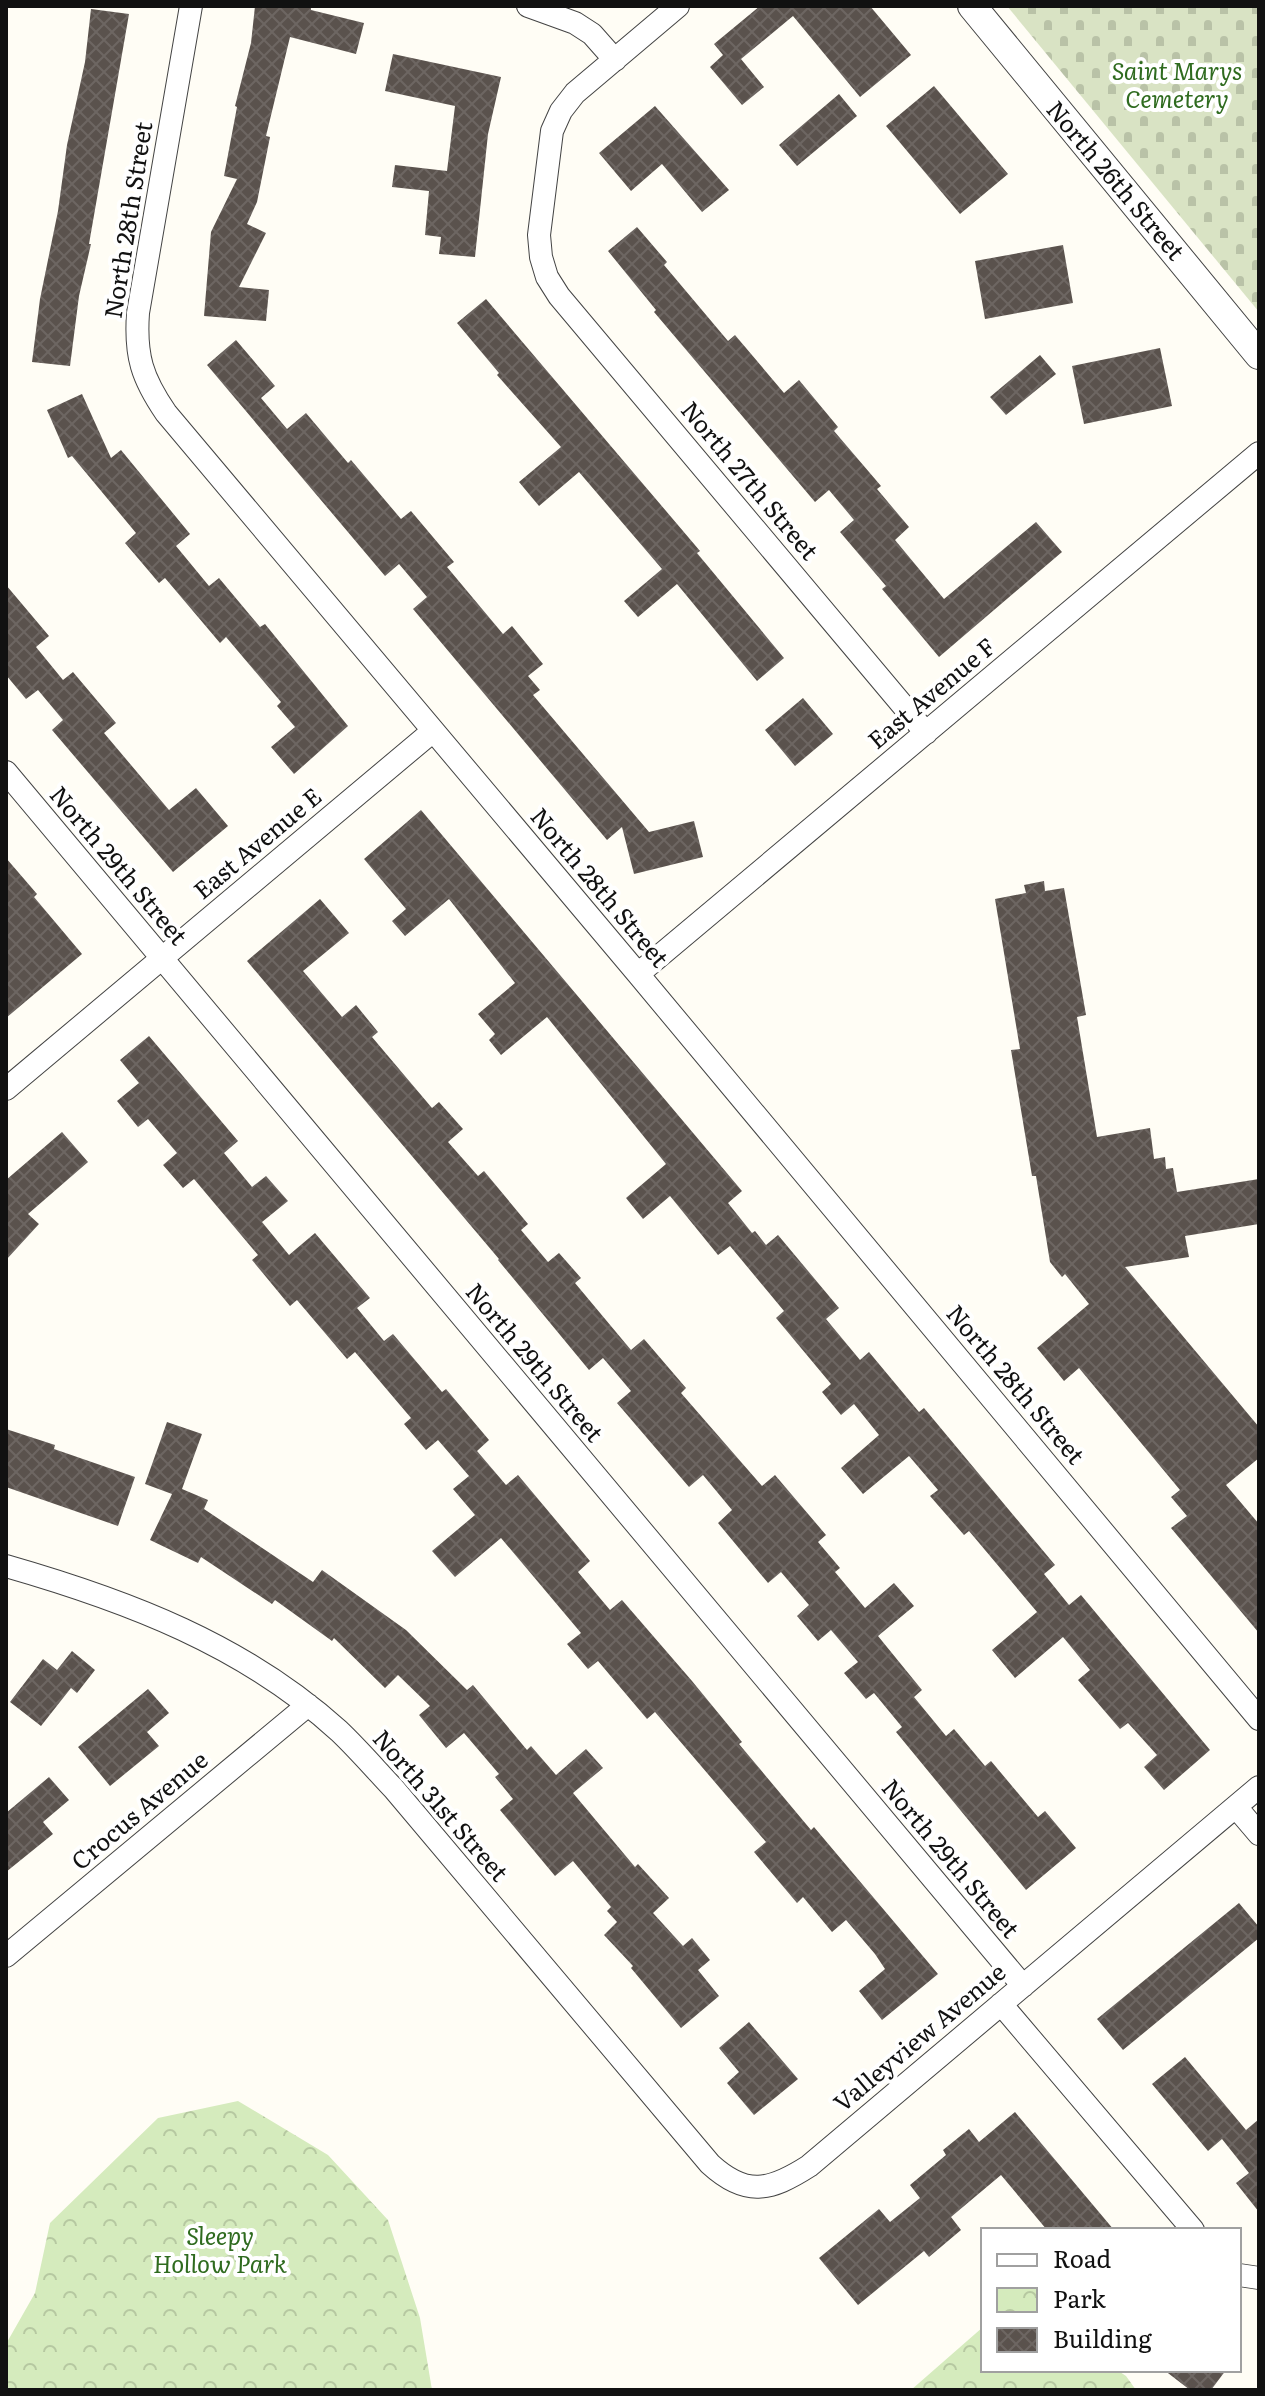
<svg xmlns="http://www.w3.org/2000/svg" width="1265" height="2396" font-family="Literata,serif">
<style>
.cemetery{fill:url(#cemetery-stones)}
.park{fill:url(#park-crowns)}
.building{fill:url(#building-cross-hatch)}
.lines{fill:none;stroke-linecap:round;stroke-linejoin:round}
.minor-casing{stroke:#444;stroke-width:24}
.tertiary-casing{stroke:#444;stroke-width:30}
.minor{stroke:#fff;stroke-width:22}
.tertiary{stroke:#fff;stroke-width:28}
.labels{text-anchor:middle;stroke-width:8;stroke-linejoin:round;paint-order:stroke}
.park-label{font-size:24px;font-style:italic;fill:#2f6b1f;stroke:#fff}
.street-label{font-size:24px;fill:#111;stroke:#fff}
</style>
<defs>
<pattern id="cemetery-stones" width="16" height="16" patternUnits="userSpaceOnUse" patternTransform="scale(2)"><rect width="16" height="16" fill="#d9e3c4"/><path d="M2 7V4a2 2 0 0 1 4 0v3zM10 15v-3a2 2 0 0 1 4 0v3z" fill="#b9c2a7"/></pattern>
<pattern id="park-crowns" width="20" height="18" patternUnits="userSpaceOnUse" patternTransform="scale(2)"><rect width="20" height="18" fill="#d5ebbd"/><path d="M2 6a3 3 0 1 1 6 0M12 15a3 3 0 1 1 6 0" fill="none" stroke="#b6c8a1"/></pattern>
<pattern id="building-cross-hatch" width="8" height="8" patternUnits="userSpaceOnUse" patternTransform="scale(2)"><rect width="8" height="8" fill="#5a524d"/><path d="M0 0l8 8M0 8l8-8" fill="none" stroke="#6d6662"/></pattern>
</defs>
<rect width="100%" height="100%" fill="#fffdf5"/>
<path class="cemetery" d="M1007 6H1259V312Z"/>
<path class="park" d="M238 2101 328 2155 388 2220 420 2318 432 2390H6V2344L35 2293 50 2223 158 2118Z
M983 2327V2370H1117L1126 2376 1136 2390H911Z"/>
<path class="building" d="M255 6H311V10L364 23 356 54 290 37 266 136 270 137 257 202 247 224 266 233 239 287 269 290 266 321 204 316 211 232 237 179 224 176 237 107 235 106 251 43Z
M760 6H870L911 55 860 97 793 16 741 59 764 87 742 105 710 67 723 55 714 44Z
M91 9 129 14 89 244H91L79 296 70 366 32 362 40 299 58 211 67 145 85 62Z
M393 54 501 77 488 134 475 257 439 254 441 237 425 235 429 191 392 187 395 165 447 171 455 106 385 91Z
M934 86 1008 174 960 214 886 126Z
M839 94 857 116 797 166 779 145Z
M655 106 729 190 702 212 662 164 631 191 599 153Z
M637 227 667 262 664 265 728 341 735 335 784 393 799 380 838 427 834 431 881 486 877 489 909 527 895 540 944 599 1036 522 1062 552 939 657 882 589 886 586 840 532 854 520 829 490 815 502 654 312 656 310 608 251Z
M1063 245 1073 303 985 319 975 261Z
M486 299 700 551 697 553 784 658 757 681 677 584 638 617 624 601 662 569 579 472 539 506 519 482 561 447 497 375 499 373 457 323Z
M236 340 275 386 261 398 287 429 306 413 348 463 351 460 401 519 411 511 454 562 447 567 503 634 512 626 543 664 528 676 540 690 533 695 649 832 694 821 703 857 634 874 622 827 607 840 413 609 427 597 399 564 385 576 207 365Z
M1160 348 1172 406 1084 424 1072 366Z
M1040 355 1056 374 1006 415 990 397Z
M82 394 111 458 121 450 190 534 176 546 209 586 219 578 260 627 265 624 348 726 294 774 271 747 295 727 277 706 281 702 226 637 220 643 165 578 159 583 125 543 136 533 72 456 68 458 47 410Z
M6 585 49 636 36 647 63 680 73 672 116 723 104 733 169 810 196 788 228 826 173 872 52 730 63 720 38 690 26 699 6 675Z
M803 698 833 734 795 766 765 730Z
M421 810 742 1191 728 1203 752 1233 755 1231 766 1245 778 1235 839 1308 826 1319 860 1360 869 1352 919 1412 924 1408 1055 1565 1044 1574 1069 1605 1081 1595 1210 1750 1164 1790 1144 1767 1157 1755 1128 1723 1120 1729 1078 1680 1090 1670 1063 1637 1015 1678 992 1650 1037 1612 969 1531 964 1535 930 1496 938 1490 909 1456 863 1494 841 1468 879 1435 854 1404 841 1415 822 1392 831 1384 776 1318 784 1311 730 1246 718 1255 670 1196 643 1219 626 1198 666 1164 547 1017 501 1055 489 1040 495 1034 478 1014 515 983 449 899 405 936 392 921 406 909 364 859Z
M6 858 37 894 34 897 82 954 6 1018Z
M1044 881 1045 891 1064 888 1086 1015 1077 1017 1097 1137 1150 1128 1154 1159 1165 1157 1166 1169 1173 1168 1177 1192 1259 1179V1224L1185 1236 1189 1257 1125 1267 1259 1427V1458L1226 1485 1259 1524V1633L1171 1528 1187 1516 1171 1497 1180 1490 1079 1368 1064 1381 1037 1348 1089 1304 1065 1274 1062 1277 1050 1262 1036 1176H1032L1011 1050 1020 1049 995 899 1026 893 1024 885Z
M320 899 349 933 303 971 342 1017 356 1005 378 1032 372 1037 432 1108 439 1102 463 1129 448 1142 478 1176 484 1171 528 1224 521 1230 548 1262 559 1253 581 1278 575 1283 631 1350 644 1339 686 1388 681 1393 762 1486 775 1475 826 1535 818 1542 840 1568 835 1572 865 1608 894 1583 914 1606 878 1636 922 1690 914 1697 946 1736 954 1729 985 1766 991 1761 1038 1817 1045 1811 1076 1848 1026 1890 896 1732 902 1727 874 1693 866 1699 844 1673 858 1662 831 1630 818 1641 797 1616 809 1605 781 1572 768 1583 718 1523 732 1510 703 1475 689 1487 617 1403 631 1391 603 1358 589 1370 498 1260 499 1259 247 961Z
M149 1036 238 1141 224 1153 252 1187 266 1176 288 1201 262 1222 289 1255 315 1233 370 1298 357 1308 384 1341 393 1334 442 1392 446 1389 489 1440 477 1451 506 1485 518 1475 590 1561 578 1572 610 1610 622 1600 692 1681 742 1742 739 1744 811 1830 814 1827 938 1974 882 2020 859 1991 885 1969 875 1954 846 1920 832 1932 803 1897 797 1903 754 1852 766 1842 655 1712 647 1719 598 1661 588 1669 567 1644 581 1633 501 1538 455 1577 432 1551 475 1515 453 1489 469 1476 438 1440 426 1450 404 1424 411 1418 355 1352 347 1359 297 1300 290 1306 252 1260 258 1255 194 1179 183 1188 163 1165 177 1153 148 1119 138 1127 117 1101 139 1083 120 1060Z
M62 1132 88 1162 28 1214 39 1224 6 1260V1180Z
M167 1422 202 1434 182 1489 208 1500 204 1509 313 1582 322 1570 406 1630 467 1690 473 1685 527 1750 531 1746 556 1775 586 1749 603 1768 573 1793 635 1867 638 1864 669 1898 653 1913 683 1946 692 1938 710 1960 698 1970 719 1996 681 2028 631 1968 633 1966 604 1935 617 1922 607 1911 611 1907 573 1861 555 1876 500 1810 513 1799 495 1777 499 1774 464 1733 446 1748 419 1715 430 1706 398 1675 385 1688 334 1638 332 1641 275 1600 272 1604 201 1557 198 1563 150 1540 172 1494 145 1484Z
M6 1429 55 1445 54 1449 135 1477 118 1526 6 1487Z
M72 1651 95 1670 77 1693 71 1688 41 1726 10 1702 43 1659 57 1670Z
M148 1689 169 1713 147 1732 159 1746 110 1786 78 1747Z
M49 1777 69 1800 43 1822 53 1834 6 1872V1813Z
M1239 1903 1259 1927V1938L1123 2050 1097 2019Z
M749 2022 798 2079 754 2115 727 2083 739 2072 719 2048Z
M1185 2057 1246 2130 1259 2119V2212L1236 2183 1249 2173 1222 2139 1208 2151 1152 2084Z
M1015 2112 1114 2230H1047L1001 2175 951 2217 961 2230 929 2257 924 2251 858 2305 819 2258 879 2209 890 2222 920 2198 910 2185 946 2155 943 2150 969 2129 979 2142Z
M1164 2370H1226L1211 2390H1190Z"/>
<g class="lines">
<g class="minor-casing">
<path id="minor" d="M191 6 138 313C135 356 142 378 166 413L638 974 1259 1719
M528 6 575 23 592 34 615 60
M678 6 575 93 561 111 552 131 539 235 541 257 547 277 559 296 926 733
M6 772 1023 1986
M638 974 1259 453
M6 1089 433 731
M6 1566C128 1601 244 1645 339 1731 358 1749 376 1770 394 1789L710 2164C746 2197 770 2191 809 2166L1259 1787
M1236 1807 1259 1834
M6 1956 308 1705
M1001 2004 1193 2230
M1239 2275 1259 2278"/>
</g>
<g class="tertiary-casing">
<path id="tertiary" d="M972 6 1259 355"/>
</g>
<use href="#minor" class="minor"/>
<use href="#tertiary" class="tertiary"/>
</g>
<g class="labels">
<g class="park-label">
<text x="1177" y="80">Saint Marys<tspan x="1177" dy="28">Cemetery</tspan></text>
<text x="220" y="2245">Sleepy<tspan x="220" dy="28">Hollow Park</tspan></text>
</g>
<g class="street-label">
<text transform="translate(1115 181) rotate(50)" y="8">North 26th Street</text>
<text transform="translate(129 220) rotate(-81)" y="8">North 28th Street</text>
<text transform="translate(749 481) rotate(50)" y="8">North 27th Street</text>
<text transform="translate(932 694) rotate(-40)" y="8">East Avenue F</text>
<text transform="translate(258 844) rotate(-40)" y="8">East Avenue E</text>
<text transform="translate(118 866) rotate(50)" y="8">North 29th Street</text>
<text transform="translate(599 888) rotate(50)" y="8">North 28th Street</text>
<text transform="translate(534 1363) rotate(50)" y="8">North 29th Street</text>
<text transform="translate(1015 1385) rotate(50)" y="8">North 28th Street</text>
<text transform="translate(440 1806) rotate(49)" y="8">North 31st Street</text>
<text transform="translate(140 1811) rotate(-40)" y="8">Crocus Avenue</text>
<text transform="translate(950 1859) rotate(50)" y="8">North 29th Street</text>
<text transform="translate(920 2038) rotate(-40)" y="8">Valleyview Avenue</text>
</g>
</g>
<rect width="1265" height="2396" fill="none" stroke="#111111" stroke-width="16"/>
<rect x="981" y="2228" width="260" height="144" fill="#ffffff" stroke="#a0a0a0" stroke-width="2"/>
<rect x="997" y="2254" width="40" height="12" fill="#ffffff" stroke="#a0a0a0" stroke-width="2"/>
<text x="1053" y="2268" font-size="24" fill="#111111">Road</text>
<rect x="997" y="2288" width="40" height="24" fill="url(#park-crowns)" stroke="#a0a0a0" stroke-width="2"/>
<text x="1053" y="2308" font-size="24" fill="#111111">Park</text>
<rect x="997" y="2328" width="40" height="24" fill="url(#building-cross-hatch)" stroke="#a0a0a0" stroke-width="2"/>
<text x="1053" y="2348" font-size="24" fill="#111111">Building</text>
</svg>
